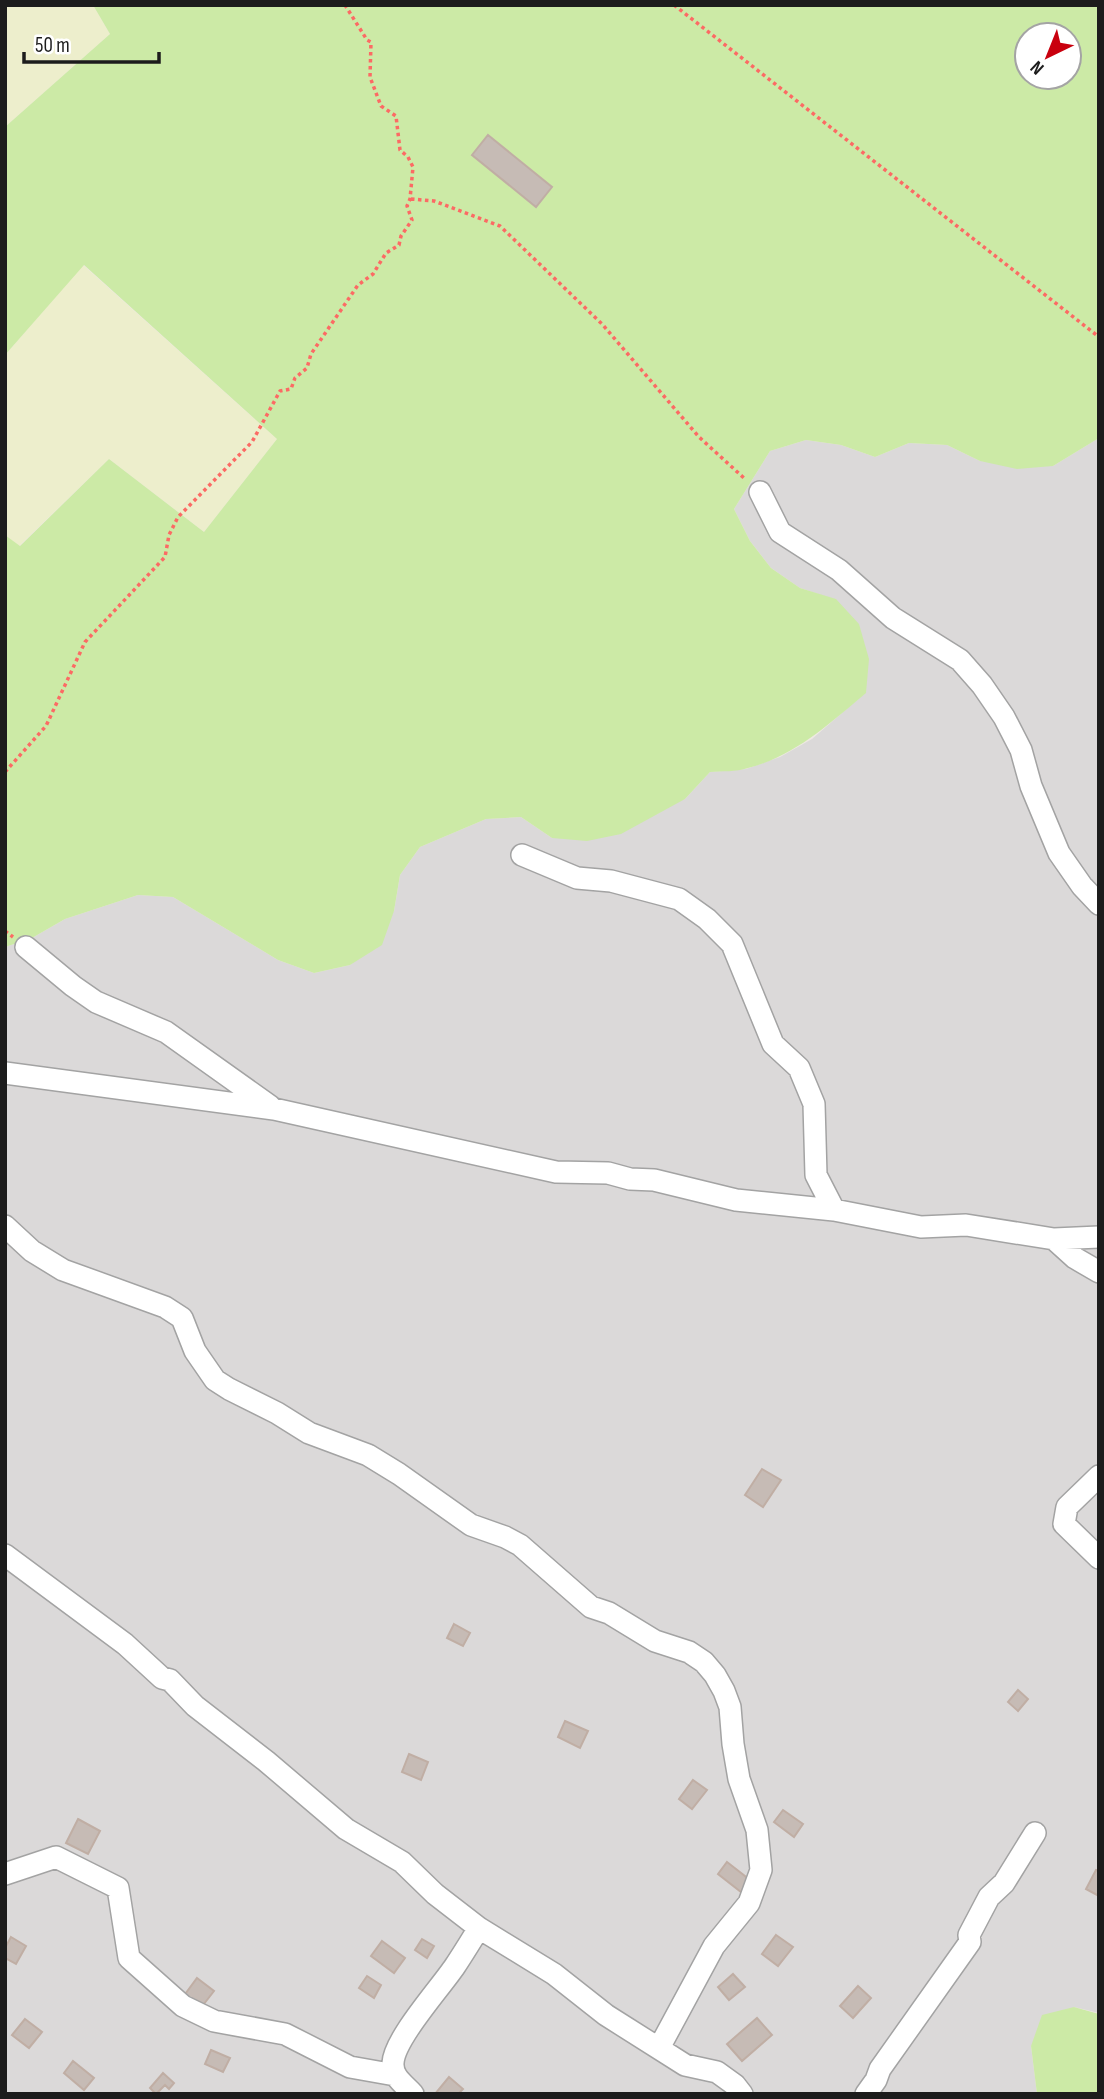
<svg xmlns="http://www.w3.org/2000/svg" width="1104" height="2099" font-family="'Sofia Sans Condensed',sans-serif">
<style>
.residential{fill:#dbd9d9}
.farmland{fill:#edeecc}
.grass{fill:#cceaa6;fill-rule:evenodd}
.building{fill:#c6bbb5;stroke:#c0aea4;stroke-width:2}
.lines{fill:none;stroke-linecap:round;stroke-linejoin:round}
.street-casing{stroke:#a3a3a3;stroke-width:24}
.path{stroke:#fc6a64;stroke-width:3.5;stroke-dasharray:3.5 3.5;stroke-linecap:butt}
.street{stroke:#fff;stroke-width:21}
</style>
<rect width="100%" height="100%" fill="#eee9e2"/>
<path class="residential" d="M1099 438V2013L1074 2007 1031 2046 1037 2094H5V947L32 938 65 919 138 895 173 897 278 960 314 973 350 965 394 911 400 875 420 847 486 819 521 817 552 838 685 799 710 772 746 769 780 757 812 739 865 693 836 600 800 588 771 568 750 541 734 509 770 451 806 440 841 445 875 457 909 443 947 445 980 461 1053 466Z"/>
<path class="farmland" d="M5 5H93L110 34 5 127Z
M83 265 277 439 204 532 109 459 19 546 5 535V355Z"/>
<path class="grass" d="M93 5H1099V438L1053 466 1017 469 980 461 947 445 909 443 875 457 841 445 806 440 770 451 734 509 750 541 771 568 800 588 836 599 859 624 869 659 866 693C829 724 795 756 748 768 736 772 722 771 710 772L685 799 621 834 587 841 552 838 521 817 486 819 420 847 400 875 394 911 382 945 350 965 314 973 278 960 173 897 138 895 65 919 32 938 5 947V535L20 546 109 459 204 532 277 439 84 265 5 355V127L110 34ZM1027 35H1069V77H1027Z
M1074 2007 1099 2014V2094H1037L1031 2046 1042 2015Z"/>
<path class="building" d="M488 135 552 187 536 207 472 155Z
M762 1469 781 1480 763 1507 745 1495Z
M454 1624 470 1633 463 1646 447 1638Z
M1018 1690 1028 1699 1018 1711 1008 1702Z
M565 1721 588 1731 580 1748 558 1737Z
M409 1754 428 1762 421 1780 402 1772Z
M693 1780 707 1790 692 1809 679 1799Z
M783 1810 803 1824 794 1837 774 1822Z
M78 1819 100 1831 88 1854 66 1843Z
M727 1862 750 1880 741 1892 718 1874Z
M1096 1870 1099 1871V1896L1086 1889Z
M776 1935 793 1947 778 1966 762 1954Z
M11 1937 26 1946 16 1964 5 1958V1948Z
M422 1939 434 1946 427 1958 415 1950Z
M382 1941 405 1958 394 1973 371 1956Z
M733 1974 745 1987 729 2000 718 1987Z
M367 1976 381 1985 374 1998 359 1988Z
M197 1978 214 1991 200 2009 183 1997Z
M858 1986 871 1998 853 2018 840 2006Z
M757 2018 772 2035 742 2061 727 2044Z
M25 2019 42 2032 29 2048 12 2035Z
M211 2050 230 2058 223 2072 205 2064Z
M73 2061 94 2078 84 2090 64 2073Z
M163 2073 174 2083 169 2089 165 2085 156 2094 150 2088Z
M449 2077 463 2089 458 2094H435Z"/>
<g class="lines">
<g class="street-casing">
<path id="street" d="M760 492 780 532 839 570 893 618 960 660 982 685 1004 717 1021 750 1031 786 1059 853 1082 886 1099 904
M522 855 577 878 611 881 679 899 707 919 732 944 773 1044 799 1068 814 1104 816 1175 834 1210
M26 947 73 986 96 1002 166 1032 270 1106
M5 1073 274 1109 556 1172 608 1173 630 1179 654 1180 736 1200 834 1210 921 1227 966 1225 1054 1239 1075 1258 1099 1272
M5 1226 32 1251 63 1270 165 1307 182 1318 195 1351 215 1380 229 1389 277 1413 309 1433 368 1455 399 1474 471 1525 505 1537 520 1545 591 1607 609 1613 655 1641 689 1652 704 1662 715 1675 724 1691 730 1707 733 1744 739 1779 757 1830 761 1870 749 1903 714 1946 659 2048
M1054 1239 1099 1237
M1099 1476 1067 1507 1064 1524 1099 1558
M5 1555 125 1644 162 1678 170 1680 195 1706 266 1761 346 1829 402 1862 435 1894 479 1928 554 1974 606 2015 685 2065 717 2072 735 2085 742 2094
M5 1874 56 1857 118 1888 129 1958 183 2006 214 2021 285 2034 350 2067 395 2075
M413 2094C404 2084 392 2077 393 2063 394 2039 441 1987 455 1966 463 1954 471 1941 479 1928
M866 2094 876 2080 880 2069 970 1942 969 1935 989 1897 1004 1883 1035 1833"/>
</g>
<path class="path" d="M674 5 1099 337
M411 199 434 201 500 226 602 324 699 437 745 479
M5 772 46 726 85 642 165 557 169 535 178 517 252 442 280 391 291 389 295 378 307 368 311 354 358 285 373 274 386 253 399 245 401 236 412 220 407 206 410 199 413 167 408 157 400 150 396 116 381 106 370 77 371 42 367 40 345 5
M5 931 13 937"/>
<use href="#street" class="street"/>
</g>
<rect width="1104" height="2099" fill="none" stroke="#1c1c1c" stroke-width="14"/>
<g transform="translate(1048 56) rotate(223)"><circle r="33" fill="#ffffff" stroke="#a4a4a4" stroke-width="2"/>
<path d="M0-5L12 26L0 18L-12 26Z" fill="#c9000e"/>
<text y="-10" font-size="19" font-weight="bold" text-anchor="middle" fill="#1c1c1c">N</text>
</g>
<path d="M24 52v10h135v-10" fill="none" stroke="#1c1c1c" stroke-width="3.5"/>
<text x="35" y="52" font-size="21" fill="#1c1c1c" stroke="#ffffff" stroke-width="5" paint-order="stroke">50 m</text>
</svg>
